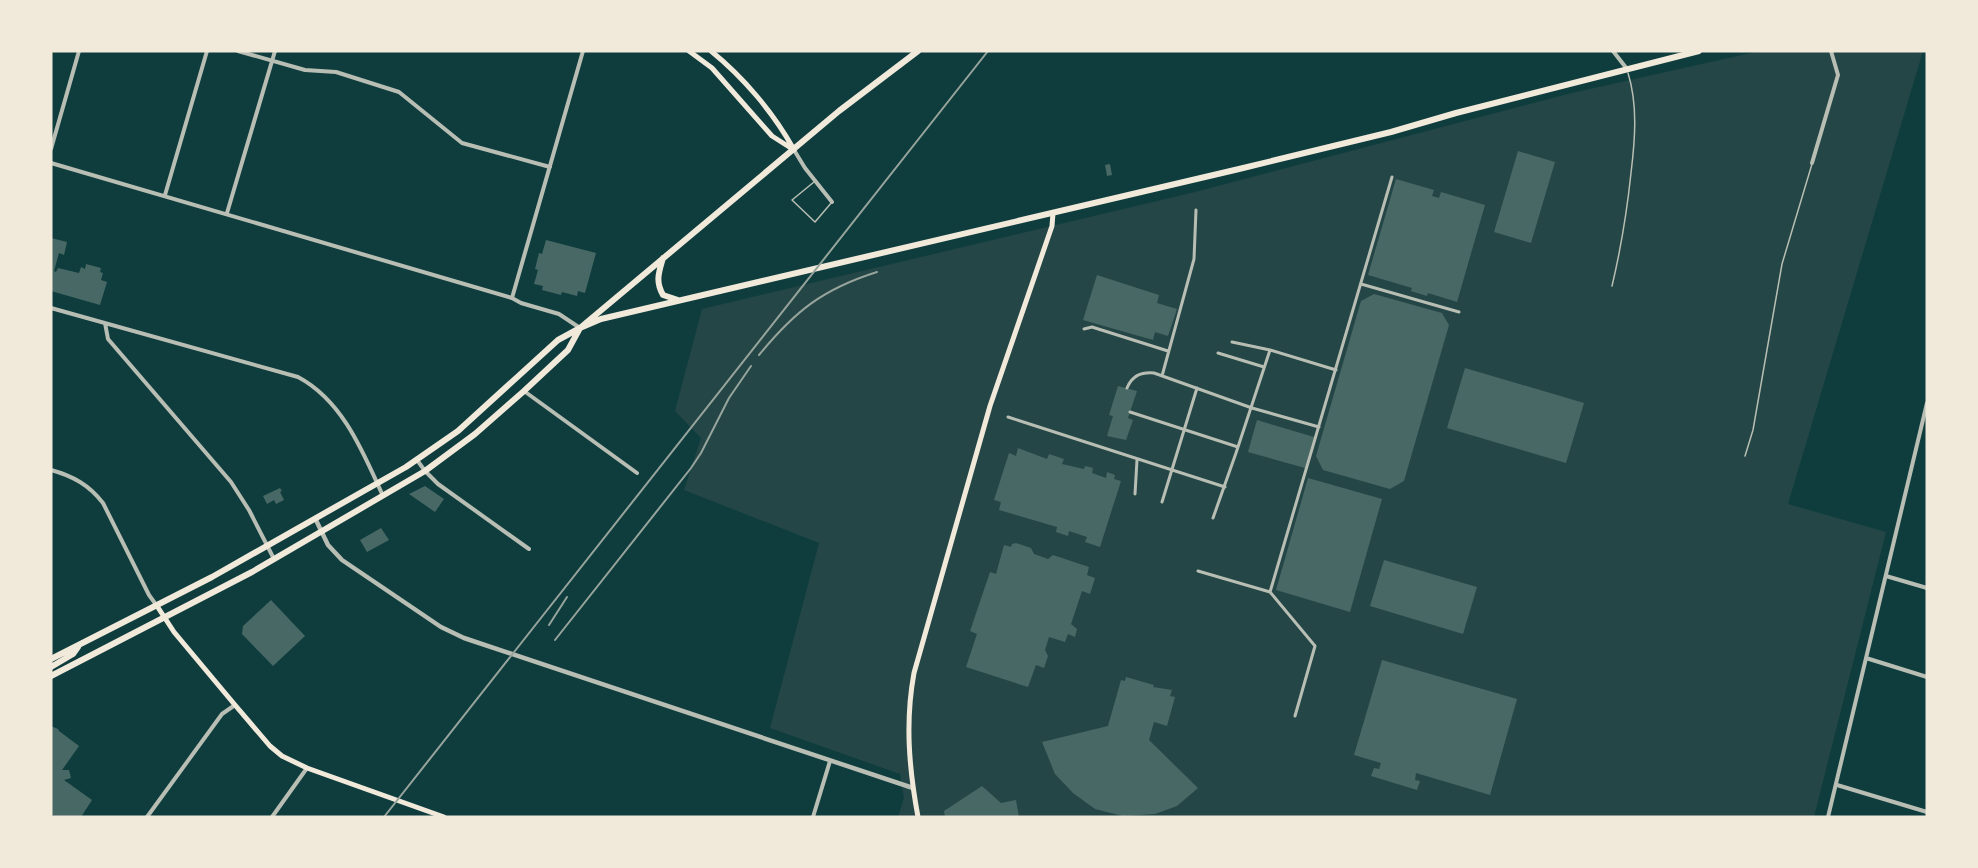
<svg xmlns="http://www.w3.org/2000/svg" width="1978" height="868" font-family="Karla,sans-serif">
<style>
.green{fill:#244646}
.building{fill:#486865}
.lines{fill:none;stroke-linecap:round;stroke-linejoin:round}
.service{stroke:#b8beb3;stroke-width:1.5}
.pedestrian{stroke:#b8beb3;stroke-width:3}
.minor{stroke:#b8beb3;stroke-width:4}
.tertiary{stroke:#b8beb3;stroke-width:4.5}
.secondary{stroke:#f1e9da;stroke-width:5}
.primary{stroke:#f1e9da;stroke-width:6}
.rail{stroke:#97a49c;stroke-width:2}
</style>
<rect width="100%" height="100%" fill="#0f3d3e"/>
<path class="green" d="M1760 51H1923L1788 504 1886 532 1814 817H898L904 798 900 774 770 728 819 543 684 490 701 438 675 411 702 309 1195 192 1572 93Z"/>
<path class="building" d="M1518 151 1555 162 1531 243 1494 232Z
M1110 164 1112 175 1107 176 1105 165Z
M1396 179 1434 190 1432 196 1439 198 1441 192 1485 205 1457 302 1428 293 1427 296 1411 291 1412 288 1368 275Z
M51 238 67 242 64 255 59 253 54 271 56 272 58 268 79 273 81 267 85 269 86 264 101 268 100 272 103 273 101 280 107 282 100 305 51 291Z
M546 240 596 253 585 293 578 291 577 296 562 292 561 295 542 290 543 286 534 284 538 270 535 269 539 253 542 254Z
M1097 275 1159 295 1157 303 1177 309 1168 336 1155 332 1153 340 1083 320Z
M1374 294 1442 313 1449 325 1404 481 1390 489 1323 470 1316 456 1361 301Z
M1465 368 1584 403 1566 463 1447 428Z
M1118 386 1137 391 1128 418 1133 420 1126 440 1107 436 1113 416 1109 415Z
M1257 420 1314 437 1305 468 1248 452Z
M1018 448 1047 459 1049 454 1064 459 1062 464 1084 469 1085 466 1093 468 1092 473 1106 478 1107 472 1115 475 1114 479 1121 481 1100 547 1085 542 1087 537 1069 531 1068 536 1056 532 1057 527 999 510 1001 502 994 500 1009 453 1016 456Z
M1308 478 1382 499 1350 612 1276 590Z
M425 486 444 499 435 512 409 494Z
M280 488 282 491 280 492 284 500 276 504 274 500 267 504 263 496Z
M381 528 389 540 367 552 360 540Z
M1016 543 1031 548 1034 554 1048 559 1053 555 1089 567 1087 575 1095 578 1090 594 1082 591 1071 624 1077 629 1075 637 1068 634 1065 642 1049 637 1045 650 1048 656 1044 668 1036 665 1028 687 966 667 977 634 970 631 990 572 996 574 1004 545 1011 547 1012 544Z
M1384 560 1477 587 1463 634 1370 606Z
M271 600 305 636 273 666 242 634 243 626Z
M1382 660 1517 699 1490 795 1416 773 1415 780 1420 781 1417 790 1371 776 1374 768 1379 769 1381 763 1354 755Z
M1126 677 1154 685 1153 687 1172 690 1170 696 1175 697 1167 726 1154 722 1149 740 1198 788 1177 806 1155 814 1123 816 1095 809 1073 793 1055 774 1042 742 1108 726 1121 680 1125 681Z
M51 726 58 729 59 731 79 746 62 770H69L71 778 64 780 92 800 81 817H56L51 814Z
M982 786 1001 803 1016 800 1019 817H945L944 811Z"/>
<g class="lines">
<path class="service" d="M814 182 792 200 815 222 832 202
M1612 286C1621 248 1627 211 1631 173 1635 140 1638 105 1628 73
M1745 456 1753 430 1782 264 1812 164"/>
<path class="pedestrian" d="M1361 284 1459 312
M1084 329 1092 327 1168 351
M1232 342 1270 350
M1218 353 1264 367
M1162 376 1194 259 1196 210
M1127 388C1132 376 1140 372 1154 373L1252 408 1319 427
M1130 412 1238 447
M1008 417 1225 487
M1135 494 1137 460
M1162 502 1197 388
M1213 518 1236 453 1270 350 1336 370
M1198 571 1270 592 1315 646 1295 716
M1270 592 1392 177"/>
<path class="minor" d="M238 51 305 70 336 72 399 92 462 143 550 167
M1613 51 1627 69
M51 149 79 51
M794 150 805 168 832 202
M51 163 512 298 521 303 559 314 580 328
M1812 163 1838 75 1831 51
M165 195 207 51
M227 213 275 51
M512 298 583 51
M51 308 298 377C343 401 363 452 383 496
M105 323 108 339 231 482 249 510 274 559
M524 391 637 473
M417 460 425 471 438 484 529 549
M51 470C73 476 89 485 103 503L149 595 157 606
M1886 576 1927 588
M1866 658 1927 677
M1837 785 1927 812
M147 817 222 714 235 705
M272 817 307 768
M813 817 830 761
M1828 817 1927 403"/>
<path class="tertiary" d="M315 518 328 545 342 560 441 627 464 638 913 788"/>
<path class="secondary" d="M689 51 712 68 772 136 794 150
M711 51C743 77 773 112 793 148
M157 606 174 632 235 705 270 746 282 756 307 768 444 817
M918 817C909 768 905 722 914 673L990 406 1052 226 1053 213"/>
<path class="primary" d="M663 258C659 272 655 281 663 295L678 300
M51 659 212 577 406 467 458 431 558 340 580 328 601 319 1239 169 1391 132 1456 113 1699 51
M51 667 73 654 78 647
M51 676 252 572 425 471 475 434 524 391 568 350 580 328 839 111 918 51"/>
<path class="rail" d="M759 355C795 311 823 289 877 272
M549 625 567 597
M555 640 691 468 701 453 729 398 751 366
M384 817 988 51"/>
</g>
<rect width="1978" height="868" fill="none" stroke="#f1e9da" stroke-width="105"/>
</svg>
